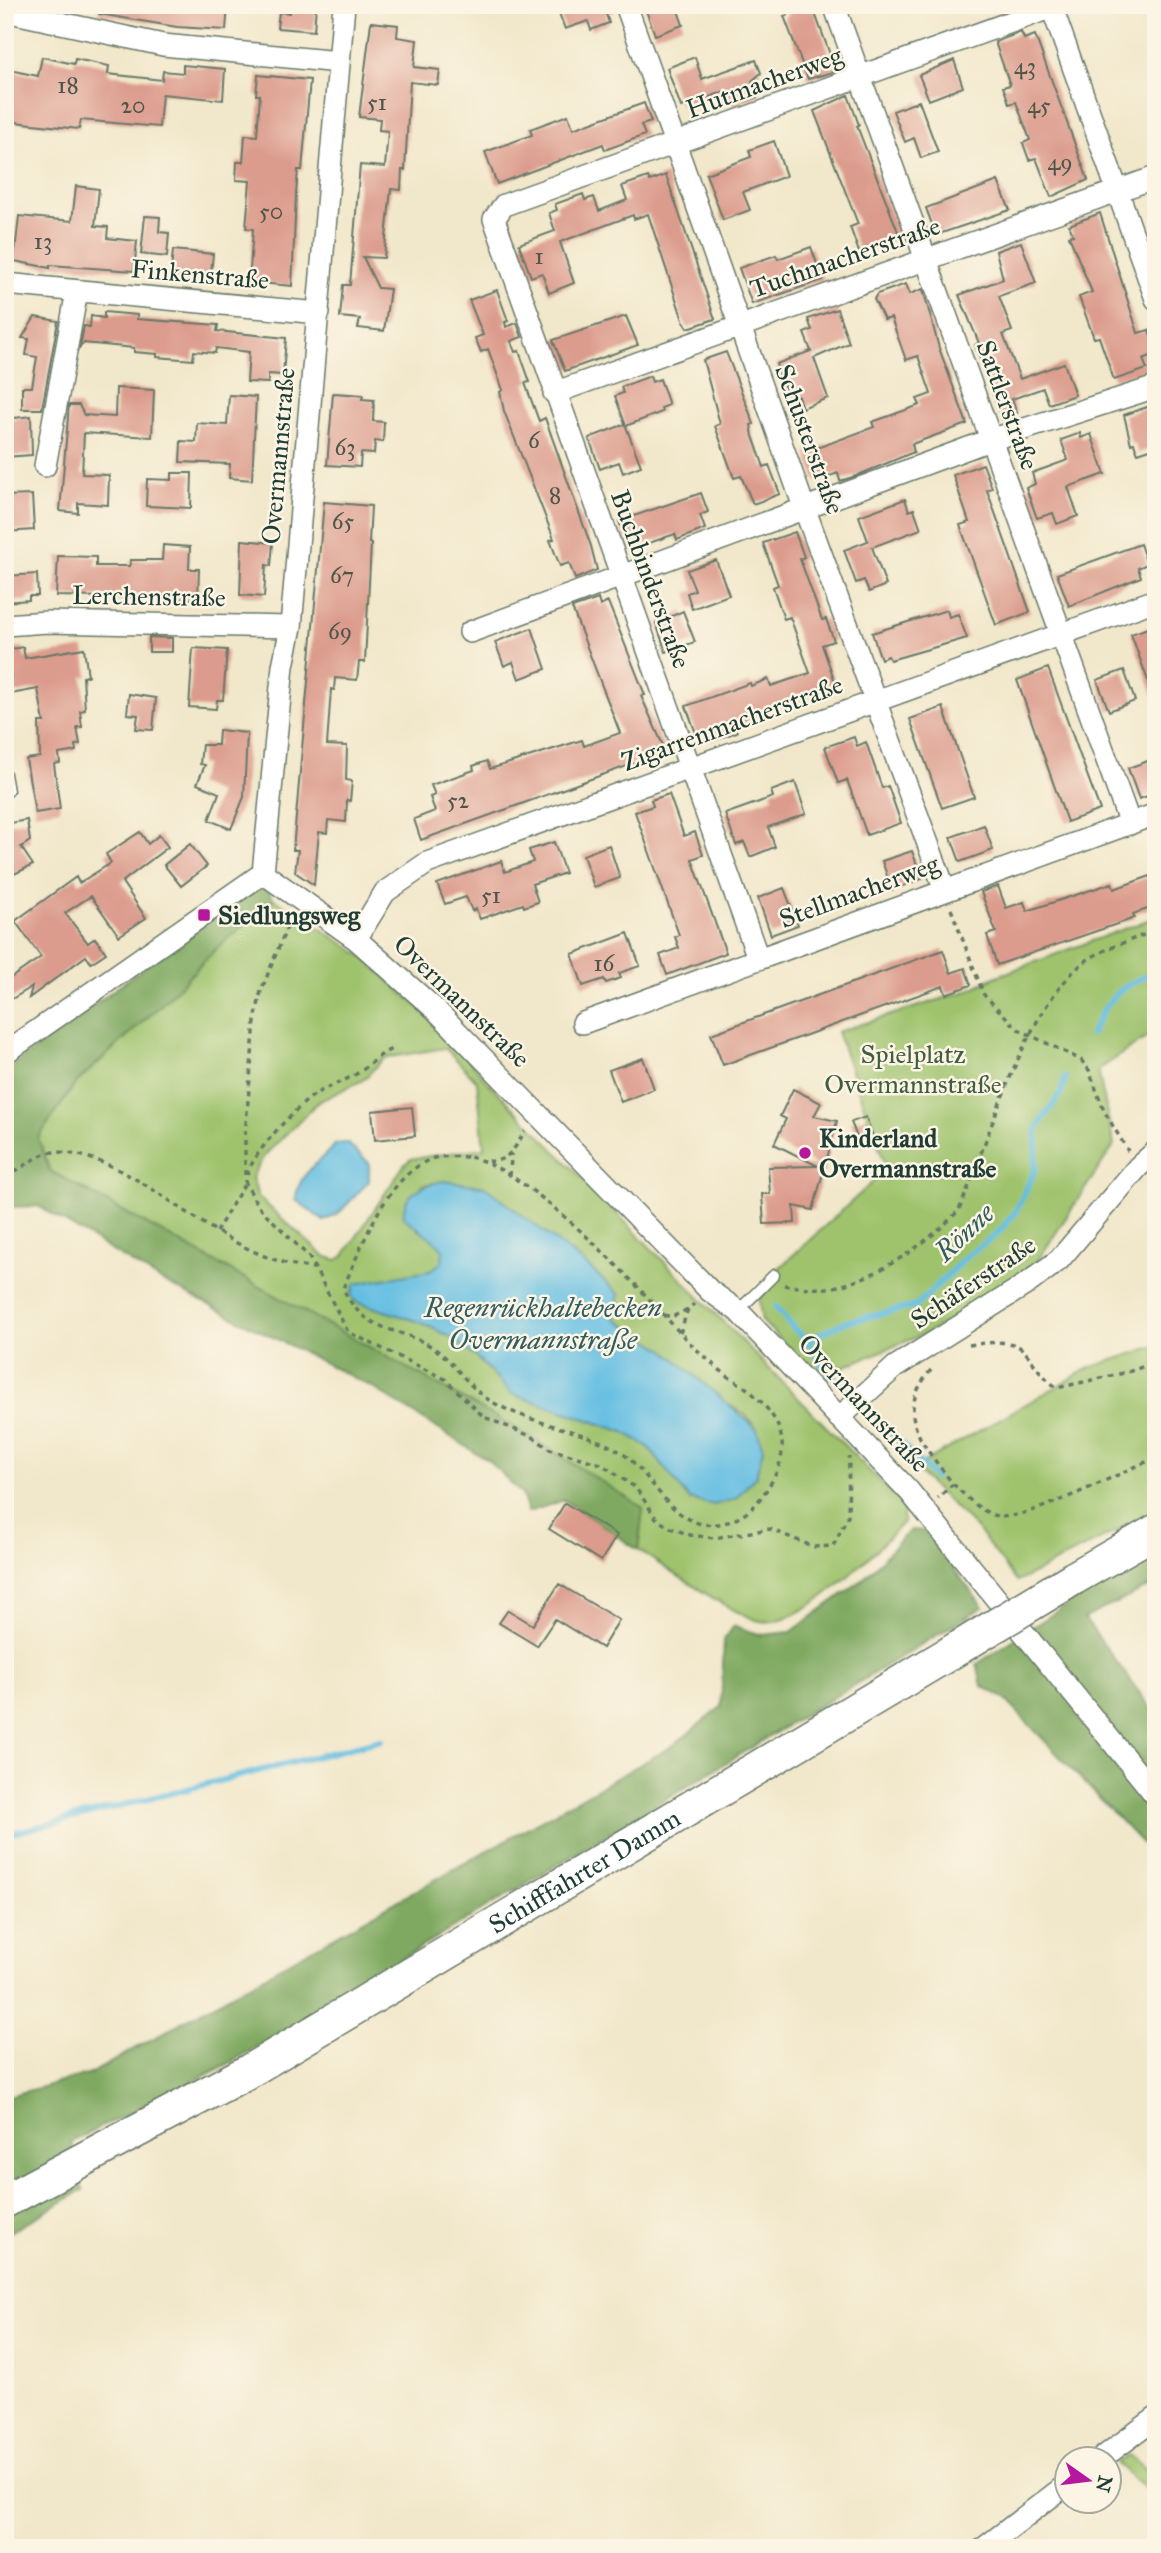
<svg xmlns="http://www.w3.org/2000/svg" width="1161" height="2553" font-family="'IM FELL Great Primer',serif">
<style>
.green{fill:#9fc36d;stroke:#5f8050;stroke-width:2;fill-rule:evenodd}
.forest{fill:#7fa960;stroke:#4f734a;stroke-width:2}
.water{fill:#64bee2;stroke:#427e8b;stroke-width:2}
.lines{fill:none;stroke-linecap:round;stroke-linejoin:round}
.stream{stroke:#64bee2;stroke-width:6}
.building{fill:#dc9c8d}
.service-casing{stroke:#687868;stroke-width:13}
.minor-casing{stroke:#687868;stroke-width:24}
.primary-casing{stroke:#687868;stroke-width:36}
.path{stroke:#687868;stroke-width:3.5;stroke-dasharray:5 5;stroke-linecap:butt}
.service{stroke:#fff;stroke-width:10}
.minor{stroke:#fff;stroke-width:21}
.primary{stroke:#fff;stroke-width:33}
.primary-bridge-casing{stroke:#687868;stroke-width:36;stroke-linecap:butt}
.primary-bridge{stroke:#fff;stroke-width:33}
.poi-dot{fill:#b5179e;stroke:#fcf5e5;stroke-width:2.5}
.labels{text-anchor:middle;stroke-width:5;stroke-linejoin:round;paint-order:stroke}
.number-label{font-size:23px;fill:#4e554a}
.street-label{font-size:26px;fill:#1f3d34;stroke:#fcf5e5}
.poi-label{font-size:26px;font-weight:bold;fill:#1f3d34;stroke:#fcf5e5;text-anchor:start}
.park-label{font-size:26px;fill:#3f5e42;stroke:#fcf5e5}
.water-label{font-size:28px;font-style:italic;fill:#305d60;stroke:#fcf5e5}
</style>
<rect width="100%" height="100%" fill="#fcf5e5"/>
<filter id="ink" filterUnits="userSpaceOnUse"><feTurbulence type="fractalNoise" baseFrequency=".0143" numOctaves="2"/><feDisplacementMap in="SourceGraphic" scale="14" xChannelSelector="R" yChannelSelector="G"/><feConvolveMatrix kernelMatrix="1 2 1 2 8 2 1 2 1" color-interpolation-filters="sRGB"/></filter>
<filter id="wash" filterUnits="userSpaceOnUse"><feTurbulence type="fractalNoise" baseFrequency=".00686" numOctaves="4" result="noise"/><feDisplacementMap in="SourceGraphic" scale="28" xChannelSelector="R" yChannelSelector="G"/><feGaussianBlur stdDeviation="1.57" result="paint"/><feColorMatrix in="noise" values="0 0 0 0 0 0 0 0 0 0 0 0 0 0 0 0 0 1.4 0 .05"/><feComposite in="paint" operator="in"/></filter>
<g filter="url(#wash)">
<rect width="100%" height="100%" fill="#f1e7ca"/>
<path class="green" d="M274 899 360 954 448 1034 484 1078 904 1506 903 1522C876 1551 802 1629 760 1621 734 1615 665 1567 638 1550L643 1508 521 1431 50 1171 38 1138 76 1083 161 1005 216 949ZM445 1048 477 1081 484 1148 411 1159 404 1165 343 1257 337 1260 324 1256 258 1197 252 1177 264 1156 318 1102 363 1080 384 1058ZM443 1182 484 1186 584 1263 618 1294 615 1318 665 1350 718 1398 745 1415 757 1429 689 1499 648 1447 624 1432 512 1394 479 1360 451 1337 420 1322 356 1302 430 1271 443 1262V1249L432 1237 417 1229 422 1185Z
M1156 917V1031L1098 1070 1114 1145 1034 1266 929 1332 840 1368 823 1382 762 1321 759 1301 775 1272 887 1169 837 1032 967 991 995 977Z
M1156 1346V1511L1017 1582 976 1528 914 1468 1089 1368Z
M1129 2455 1156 2477V2498L1116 2463Z"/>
<path class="forest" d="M261 880 274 899 216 949 161 1005 76 1083 38 1138 50 1171 521 1431 643 1508 638 1550 564 1500 528 1512 522 1494 489 1461 372 1387 162 1281 38 1206 5 1207V1071Z
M910 1530 925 1531 983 1607 228 2064 71 2142 83 2190 5 2235V2097L90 2074 671 1747 721 1707 724 1640 734 1626 762 1635 791 1632 861 1581Z
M1156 1555V1584L1084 1618 1156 1715V1858L1004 1698 982 1686 977 1664 1081 1595Z"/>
<path class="water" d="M347 1143 369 1163V1181L339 1213 324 1221 296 1200C296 1176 320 1161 336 1144Z
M443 1181 484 1186 584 1263 619 1294 615 1318 665 1350 757 1429 763 1449 756 1476 735 1499 714 1505 689 1499 648 1447 624 1432 512 1394 479 1360 451 1337 420 1322 356 1302 351 1296 355 1284 430 1271 442 1262 443 1249C431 1236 417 1229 404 1217 401 1193 424 1185 443 1181Z"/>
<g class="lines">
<path class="stream" d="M1091 1034C1111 993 1115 991 1156 971
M776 1307 793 1328 808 1340 822 1366 847 1389
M808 1340 845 1322 916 1306 969 1254 995 1236 1015 1213 1035 1170 1037 1128 1061 1093 1065 1077
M870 1412 934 1477
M5 1835 381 1740"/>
</g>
<g id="blocks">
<path class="building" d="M100 5H228L226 30 177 27 99 14Z
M290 5H316L314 31 277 28 279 12 290 13Z
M556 5H613L614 11 606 14 609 23 591 30 588 21 565 29Z
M644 5H676L683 25 655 35Z
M785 5H812L836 71 808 79 784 16 788 15Z
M371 22 398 25 397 37 417 40 414 67 440 70 438 85 410 82 405 170H402L401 190 391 189 384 258 363 257 378 288 390 289 384 331 358 328 360 319 340 317 343 285H350L360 165 385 167 388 131 379 130 380 119 359 117Z
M1021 32 1024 39 1035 35 1088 180 1051 197 1036 158 1029 160 1023 143 1030 140 1016 102 1009 104 1007 97 1003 87 1010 85 995 42Z
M42 57 74 64 75 59 109 66 108 74 162 80 163 71 183 73V65L225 69 223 100 162 94 159 127 81 120 79 129 5 121V69L38 76Z
M695 57 702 79 756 60 761 73 752 81 758 97 731 106 726 91 681 107 667 68Z
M954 60 963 87 929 100 919 75Z
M258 75 310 80 302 170H298L296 194 292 286 249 282 253 229 246 228 250 181 236 180 237 162H243L245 135 257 136 260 95H256Z
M848 95 859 125 857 126 900 237 859 252 850 227 858 224 814 111Z
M919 101 938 152 921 158 914 138 905 142 893 111Z
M644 103 651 122 641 125 645 135 605 150 603 144 497 184 485 152 532 135 530 129 568 115 573 129Z
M774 141 786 176 743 192 750 210 723 220 706 174 751 157 749 150Z
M666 175 715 319 688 328 683 320 648 214 634 219 633 215 560 242 574 283 549 293 542 273 531 277 519 244 555 231 549 213 557 210 555 204 583 194 585 200 594 197 599 211 627 200 622 186 648 177 650 181Z
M998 181 1010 210 936 235 926 208Z
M76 186 99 189 95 226 108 227 107 238 137 241 134 271 50 265V268L14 261 19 216 72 221Z
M1100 213 1138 333 1149 330 1156 349V354L1143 359 1147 369 1114 380 1099 337 1094 338 1079 297 1092 292 1069 236 1073 235 1069 225Z
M145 216 160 217 159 232 169 233 167 257 141 254Z
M1021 242 1036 283 999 296 1012 331 1003 334 1020 379 1064 363 1075 395 1049 404 1043 388 1012 399 1017 413 1002 419 975 345 979 343 959 295 1003 279 996 251Z
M811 247 823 280 752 304 739 268 776 255 778 259Z
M173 250 213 254 210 284 170 281Z
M906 284 910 294 923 289 939 348 967 424 912 444 914 452 856 476 840 481 838 473 816 481 806 452 874 427 872 422 920 405 917 399 931 394 918 356 906 360 891 318 884 320 874 299 877 294Z
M497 290 508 321 505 322 506 327 517 323 522 337 511 341 515 352 519 351 530 382 525 383 539 421 545 418 591 546 597 570 575 579 569 563 560 566 550 540 554 539 504 411 500 392 503 390 488 349 481 352 475 338 483 335 469 300Z
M837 309 849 343 814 358 828 398 802 408 798 396 789 399 776 364 811 351 804 333 812 330 808 319Z
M104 312 137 315V319L218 325 217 331 286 338 283 375 268 374V383L247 382 249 352 216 348 215 353 194 351 193 360 157 357V354L134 352V348L84 343 80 347 84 326 90 327 91 316 104 318Z
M626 316 638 345 565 371 553 340Z
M35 317 58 321 42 409H22V387H32L37 357 26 355 29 339 22 338Z
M726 352 754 424 751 425 753 436 764 467 769 465 780 494 753 504 741 476 734 478 715 426 720 424 703 360Z
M650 376 652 382 660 379 669 405 661 408 662 412 626 426 615 396 623 393 621 387Z
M116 388 154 390 152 437 84 433 82 474 109 475 108 505 78 503V513L60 511 69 405H79L84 415 115 417Z
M333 393 363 395 362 399 374 400 373 421 384 422 383 442 375 441 374 454 361 453 360 467 327 465Z
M229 395 256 397 252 480 229 478 230 464 180 462 181 441 196 442 197 423 227 425Z
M1156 404V447L1138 453 1134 443 1131 444 1124 415Z
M31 416 32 455 5 457V419Z
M625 424 641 466 623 473 619 462 600 469 589 438Z
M1080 433 1081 438 1091 434 1105 474 1068 487 1078 516 1057 524 1053 513 1037 518 1026 488 1035 484 1032 473 1068 460 1061 440Z
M983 464 992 488 987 490 1030 612 996 625 960 525 969 522 953 475Z
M172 473H192L191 508 146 506 147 479 172 480Z
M701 493 708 512 700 515 705 529 677 540 675 534 629 550 619 521Z
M32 495 34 530 5 532V496Z
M905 499 909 511 914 509 921 529 872 547 886 585 869 592 864 580 856 583 844 550 868 541 859 516Z
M324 502 371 506 369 543 371 544 365 662H359L357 680 335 678 334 690 331 689 327 745 347 746 346 780 352 781 350 801 347 800 346 822 328 820 327 833 319 832 314 885 295 872 298 850H293Z
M795 532 804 557 800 559 822 620 826 619 834 641 822 645 837 687 768 708 770 714 735 727 737 732 711 741 708 732 697 736 686 706 750 683 751 686 768 679 771 686 810 673 790 617 784 619 773 587 778 585 763 543Z
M242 540 273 543 271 566 266 565 264 597 240 595Z
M1140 544 1147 564 1138 568 1141 577 1069 606 1057 574Z
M163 545 190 547 189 569H199L198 599 56 596 58 556 96 557V566H130V560H162Z
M716 560 729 595 692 609 687 593 695 590 687 570Z
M37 574 38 596H29V600L5 602V576Z
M598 599 600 606 608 602 645 695 641 696 666 752 421 840 414 819 435 811 430 797 435 795 431 785 474 770 473 766 487 761 490 769 582 740 584 746 620 733 572 608Z
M947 610 949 617 958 614 967 638 890 660 888 656 881 659 872 633Z
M683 611 695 642 666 652 656 623Z
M1156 625V696L1154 697 1131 634Z
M532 628 546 669 519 679 513 662 504 666 495 642Z
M149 637 172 638V652H149Z
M23 647 25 658 84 648 88 676 83 677 85 710 80 711 82 727H77L80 744 75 745 76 751 59 754 60 763 54 764 60 809 35 813 26 759 40 757 39 722H44L38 689 5 695V678L11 677 7 650Z
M193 648 227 650 223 700H217L216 709 189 707Z
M1048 668 1100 810 1067 822 1017 680Z
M1124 670 1135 701 1109 711 1097 680Z
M129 694 156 698 153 730 136 729 138 715 127 714Z
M943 707 974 797 942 808 910 719Z
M219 730 247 733 244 797 231 829 209 820 219 793 197 784 205 765 200 764 202 745H218Z
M854 737 857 746 866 742 882 788 888 786 901 823 867 835 847 780 838 783 825 747Z
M1156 758V793L1139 799 1128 768Z
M795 782 806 814 768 827 775 847 750 857 744 842 736 845 725 814 773 797 771 791Z
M669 794 684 836 695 832 703 855 692 859 726 953 667 975 660 955 679 948 675 937 679 935 635 812 653 806 651 800Z
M27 820 30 841 21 847 33 865 12 875 5 866V824Z
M984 825 993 850 960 862 951 837Z
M140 832 148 844 159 835 168 847 122 882 146 918 119 936 91 896 65 913 88 943 95 938 106 953 91 963 86 956 29 998 32 987 5 1003V982L41 957 15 921 76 877 79 883 111 863 106 854Z
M554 842 565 873 532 884 538 902 524 907 523 904 480 919 476 909 472 911 466 897 445 904 437 884 501 861 505 872 533 862 529 850Z
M190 844 207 866 181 886 164 865Z
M609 845 620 878 594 887 583 855Z
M912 851 922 879 892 890 882 861Z
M1156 874V906L1133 914 1135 918 997 965 987 935 996 932 981 892 998 886 1006 908 1024 902 1027 911 1112 883 1114 889Z
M784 888 798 925 771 935 758 898Z
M628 933 640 966 619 973 621 978 606 983 604 979 583 986 572 954Z
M943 950 951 973 965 968 971 985 946 994 943 986 723 1065 711 1034Z
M643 1058 654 1089 621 1102 609 1070Z
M793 1089 821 1103 814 1116 837 1121 813 1210 794 1206 795 1223 764 1224 762 1194H770L768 1167 818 1166 774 1144 786 1119 780 1116Z
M412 1107 415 1136 375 1140 372 1111Z
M866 1117 875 1142 861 1147 851 1122Z
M565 1503 617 1535 601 1561 549 1529Z
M559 1584 619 1620 602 1648 555 1619 537 1646 499 1623 508 1610 533 1625Z"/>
</g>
</g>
<g filter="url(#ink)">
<use href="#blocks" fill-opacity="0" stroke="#687868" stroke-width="2"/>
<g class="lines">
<g class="service-casing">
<path id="service" d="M5 774 8 791
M738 1311 774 1275"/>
</g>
<g class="minor-casing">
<path id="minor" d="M626 5 805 510 945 890
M834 5 1130 824
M1051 5 1156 299
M5 11 163 45 339 62
M5 284 319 313
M554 393 1156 177
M45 466 77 291
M5 625 47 622 291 627
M470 632 990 440 1156 387
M263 873 356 939 436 1010 710 1291 738 1311 909 1491 1156 1796
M263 873 283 666 291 627 344 5
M356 939 385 892 427 863 1156 600
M758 958 494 219 504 205 1058 5
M583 1023 1156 814
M5 1053 263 873
M839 1418 895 1367 1028 1283 1059 1260 1138 1167 1156 1151
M1102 2458 1156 2418
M984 2548 1066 2485"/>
</g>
<g class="primary-casing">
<g id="primary">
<path d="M1074 1578 1156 1531"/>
<path id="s1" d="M5 2201 249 2071 960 1647"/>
</g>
</g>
<path class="path" d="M951 909 984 995 1018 1029 1081 1060 1089 1070 1104 1111 1128 1151
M291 917 261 991 255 1021 245 1135V1181L257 1205 309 1257 348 1332 445 1379 484 1417 533 1437 550 1449 601 1464 636 1488 656 1518 668 1527 690 1535 714 1538 770 1529 814 1547 833 1546 848 1516 849 1457
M470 1157C528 1170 630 1277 671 1323 687 1341 706 1359 725 1374 733 1381 743 1384 751 1392 794 1430 790 1463 755 1505 742 1520 718 1528 698 1523 663 1512 648 1467 617 1450 579 1428 528 1424 489 1400 472 1390 459 1370 444 1356 409 1324 365 1339 343 1288 363 1245 384 1179 431 1159 441 1155 459 1157 470 1157Z
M488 1161C508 1163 516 1146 525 1131
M5 1175C24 1171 38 1150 58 1152 145 1157 216 1260 314 1268
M247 1175C254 1151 295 1108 317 1093 331 1085 348 1080 361 1071 372 1064 379 1054 392 1049
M510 1176 511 1154
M216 1232 245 1183
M784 1285C797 1287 813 1289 826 1288 870 1284 930 1242 959 1210 991 1136 1021 1015 1083 963 1099 950 1135 939 1156 930
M664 1315 672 1317 688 1309
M680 1333 688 1309 694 1304
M969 1345C1038 1335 1015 1354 1057 1388L1128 1372 1156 1362
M931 1370C892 1416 924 1445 953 1484L938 1498
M953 1484C966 1496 980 1512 997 1516 1025 1523 1124 1470 1156 1458"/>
<use href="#service" class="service"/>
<use href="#minor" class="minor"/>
<use href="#primary" class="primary"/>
<g class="primary-bridge-casing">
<path id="primary-bridge" d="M960 1647 1074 1578"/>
</g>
<use href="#primary-bridge" class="primary-bridge"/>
</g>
</g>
<g class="poi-dot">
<rect x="197" y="908" width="14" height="14" rx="3.5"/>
<circle cx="805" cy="1153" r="7"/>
</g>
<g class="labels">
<g class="number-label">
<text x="1025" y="74">43</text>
<text x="68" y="93">18</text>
<text x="377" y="110">51</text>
<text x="133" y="113">20</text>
<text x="1039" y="113">45</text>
<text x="1060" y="170">49</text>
<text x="271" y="219">50</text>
<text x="43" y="249">13</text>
<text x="539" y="264">1</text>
<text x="534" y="448">6</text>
<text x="345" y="455">63</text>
<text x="555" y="503">8</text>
<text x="343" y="529">65</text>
<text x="342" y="583">67</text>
<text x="340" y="639">69</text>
<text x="458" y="808">52</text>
<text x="491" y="903">51</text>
<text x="604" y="971">16</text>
</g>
<g class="street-label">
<text transform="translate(764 82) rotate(-20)" y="9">Hutmacherweg</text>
<text transform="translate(845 257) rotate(-19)" y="9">Tuchmacherstraße</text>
<text transform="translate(200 274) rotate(5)" y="9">Finkenstraße</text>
<text transform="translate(1008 405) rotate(70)" y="9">Sattlerstraße</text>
<text transform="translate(810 439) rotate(70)" y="9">Schusterstraße</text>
<text transform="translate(278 456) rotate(-85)" y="9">Overmannstraße</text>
<text transform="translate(651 579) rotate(70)" y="9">Buchbinderstraße</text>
<text transform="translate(149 596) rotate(1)" y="9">Lerchenstraße</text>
<text transform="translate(732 723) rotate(-20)" y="9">Zigarrenmacherstraße</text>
<text transform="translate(859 891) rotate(-20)" y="9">Stellmacherweg</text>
<text transform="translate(462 1001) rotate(44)" y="9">Overmannstraße</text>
<text transform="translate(973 1282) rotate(-34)" y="9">Schäferstraße</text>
<text transform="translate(864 1403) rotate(47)" y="9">Overmannstraße</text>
<text dy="9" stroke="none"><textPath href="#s1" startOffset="667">Schifffahrter Damm</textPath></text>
</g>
<g class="poi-label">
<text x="218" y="924">Siedlungsweg</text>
<text x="819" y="1147">Kinderland<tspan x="819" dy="30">Overmannstraße</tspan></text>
</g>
<g class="park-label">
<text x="913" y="1063">Spielplatz<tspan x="913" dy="30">Overmannstraße</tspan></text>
</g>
<g class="water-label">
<text transform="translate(964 1232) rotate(-43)" y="10">Rönne</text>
<text x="543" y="1317">Regenrückhaltebecken<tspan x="543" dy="32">Overmannstraße</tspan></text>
</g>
</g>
<rect width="1161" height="2553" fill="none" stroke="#fcf5e5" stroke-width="28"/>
<g transform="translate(1088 2480) rotate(104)"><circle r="33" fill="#fcf5e5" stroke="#a4ab9e" stroke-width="2"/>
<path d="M0-5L12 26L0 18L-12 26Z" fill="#b5179e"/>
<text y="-10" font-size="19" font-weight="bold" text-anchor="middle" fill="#1f3d34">N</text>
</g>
</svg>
